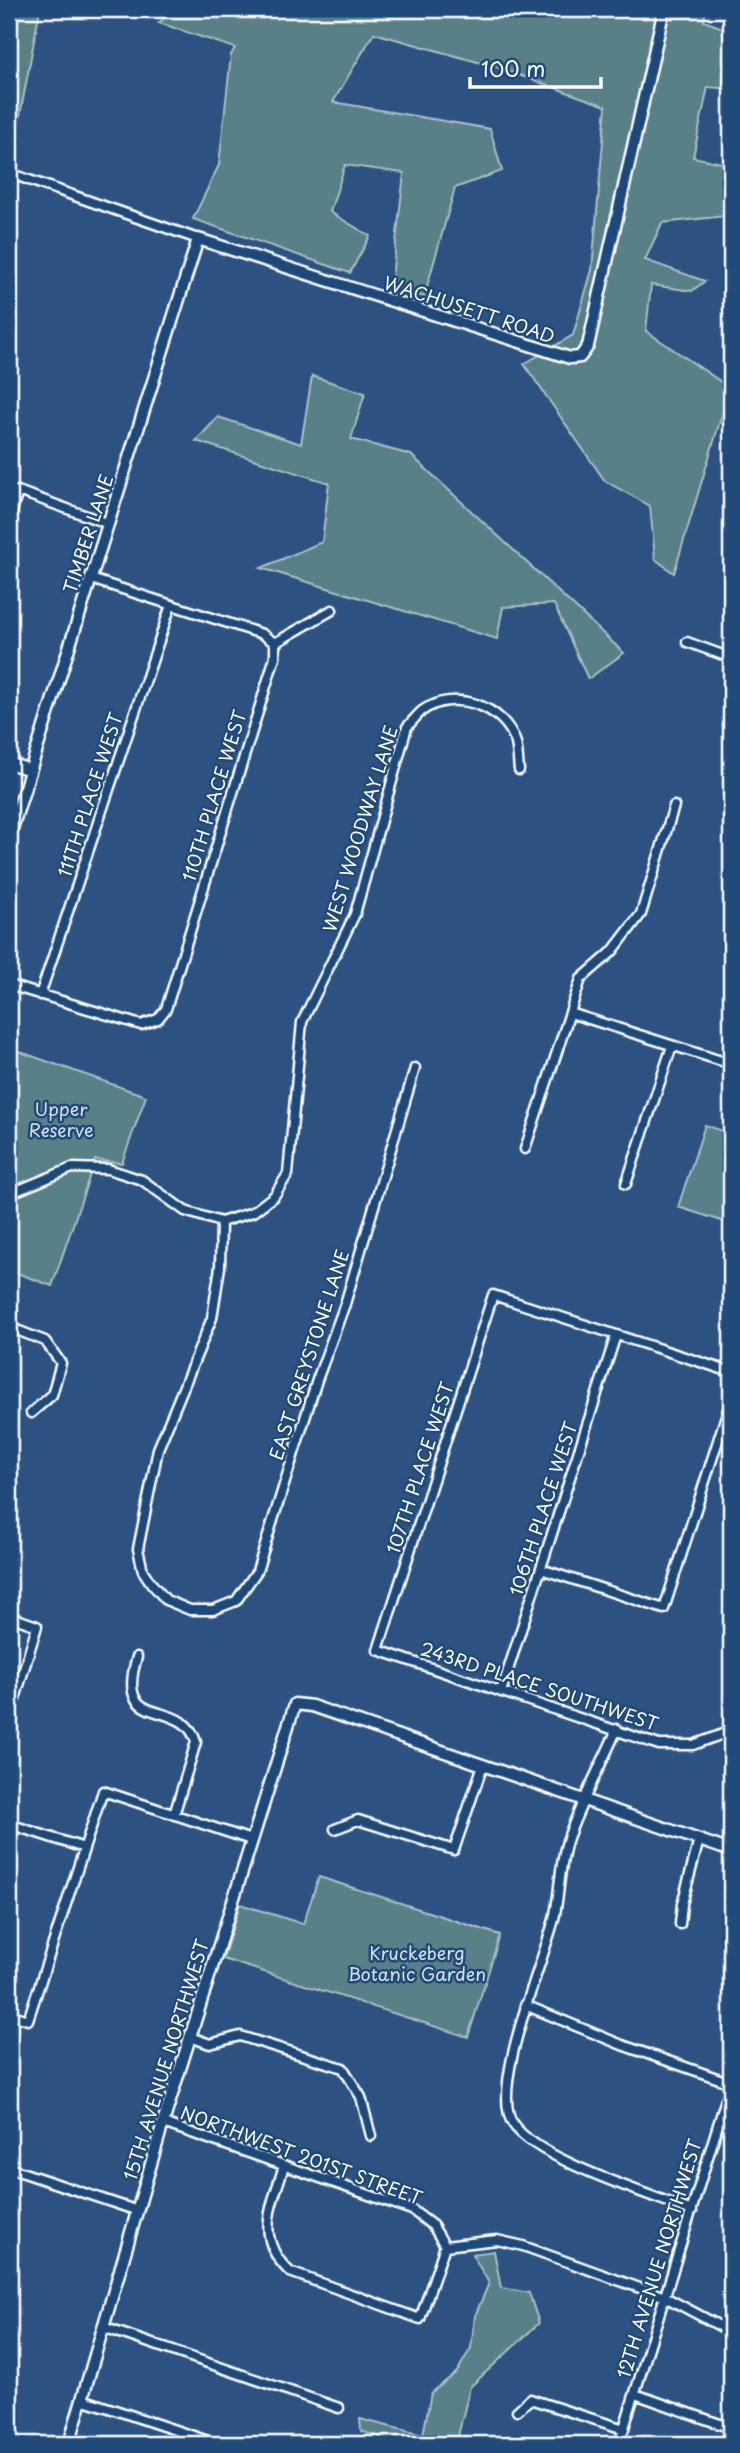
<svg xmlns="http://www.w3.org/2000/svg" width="740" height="2453" font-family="'Playpen Sans',sans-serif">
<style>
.green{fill:#588087;stroke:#acc0c3;stroke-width:2}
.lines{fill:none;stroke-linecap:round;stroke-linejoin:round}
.minor-casing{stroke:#fff;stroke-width:13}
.tertiary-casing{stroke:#fff;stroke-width:15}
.minor{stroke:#1f4a7a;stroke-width:8}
.tertiary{stroke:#1f4a7a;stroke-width:10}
.labels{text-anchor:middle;stroke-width:5;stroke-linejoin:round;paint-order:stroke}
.street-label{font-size:18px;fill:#fff;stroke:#1f4a7a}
.park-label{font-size:18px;fill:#d5dfe1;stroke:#1f4a7a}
</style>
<rect width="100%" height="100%" fill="#2c5281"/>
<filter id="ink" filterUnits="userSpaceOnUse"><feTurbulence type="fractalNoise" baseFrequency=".0143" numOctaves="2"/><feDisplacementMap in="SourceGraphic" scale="14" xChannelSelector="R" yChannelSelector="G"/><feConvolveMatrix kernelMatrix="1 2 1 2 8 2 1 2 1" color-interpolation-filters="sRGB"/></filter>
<g filter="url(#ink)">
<path class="green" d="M9 9H40L9 174Z
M174 9H706L704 21 731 31V89L708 87 693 157 731 165 725 216 662 223 645 260 705 281 692 291 651 285 646 331 730 388 674 573 655 559 650 506 605 481 524 364 573 335 592 270 606 106 499 68 374 33 333 102 490 129 502 171 455 188 424 297 391 286 404 173 345 165 330 212 370 236 350 273 193 219 219 165 231 55 235 48 159 23Z
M312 376 365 393 351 439 411 455 624 653 588 679 554 604 503 607 497 639 261 568 322 542 329 483 196 441 218 417 301 444Z
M9 1048 146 1096 122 1163 95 1160 52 1286 9 1270Z
M705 1125 731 1134V1224L678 1207Z
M319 1877 500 1935 468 2037 223 1959 240 1904 303 1924Z
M494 2251 501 2288 529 2293 539 2323 470 2387 456 2444H401L361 2431 360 2419 423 2435 431 2393 457 2372 471 2348 475 2316 489 2283 472 2254Z"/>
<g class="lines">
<g class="minor-casing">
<path id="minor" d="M9 173 198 239
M9 522 18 491 109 524
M91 579 262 634 275 643
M687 642 731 658
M9 985 141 1025 158 1019 166 1009 275 657V643L332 610
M40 995 171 605
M570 1013 731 1064
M525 1149 581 979 612 952 641 914 674 806
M626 1184 672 1046
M9 1194 72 1168 108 1169 142 1180 185 1211 221 1222
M221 1222 220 1267 212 1318 158 1449 138 1549 143 1571 151 1583 166 1600 190 1610H213L236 1601 257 1571 317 1380 345 1304 415 1068
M221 1222 253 1212 274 1196 288 1174 302 1022 355 914 407 727C412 722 417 715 422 711 454 688 505 706 516 743 518 752 518 762 519 770
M9 1327 45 1341 61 1363 52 1395 31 1413
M731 1372 493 1295 378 1650 659 1745H693L731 1731
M541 1569 664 1609 731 1400
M9 1616 37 1626 9 1719
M137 1657C113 1734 183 1695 196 1742L174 1815
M501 1692 616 1335
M617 1729C601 1766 580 1803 567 1841 559 1867 560 1893 554 1919 544 1960 489 2088 513 2124 537 2160 650 2194 692 2211
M9 1824 84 1848
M335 1829 358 1820 454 1850 483 1765
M680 1924 682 1904 699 1840
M525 2005 622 2045 731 2083
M9 2014 28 2020 103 1791 251 1840
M190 2037 210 2044 240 2036 343 2068 361 2097 371 2136
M163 2123 412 2210 433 2226 445 2246 497 2240 523 2246 665 2297 731 2332
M284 2166C271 2208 254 2238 290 2272L420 2319 445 2246
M9 2168 138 2211
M103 2327 339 2408
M635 2394 731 2428
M82 2399 217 2444
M517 2411 530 2399 624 2429
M619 2444 731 2083"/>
</g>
<g class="tertiary-casing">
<path id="tertiary" d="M9 763 30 770
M9 838 198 239 570 358 580 357 588 346 664 9
M69 2444 163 2123 295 1704 312 1706 731 1851"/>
</g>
<use href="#minor" class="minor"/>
<use href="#tertiary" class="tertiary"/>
</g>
</g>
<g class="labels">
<g class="street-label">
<text transform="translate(469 310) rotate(18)" y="6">WACHUSETT ROAD</text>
<text transform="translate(89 534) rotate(-72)" y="6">TIMBER LANE</text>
<text transform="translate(91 795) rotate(-72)" y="6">111TH PLACE WEST</text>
<text transform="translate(215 796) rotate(-73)" y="6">110TH PLACE WEST</text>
<text transform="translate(361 829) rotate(-73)" y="6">WEST WOODWAY LANE</text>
<text transform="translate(310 1355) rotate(-72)" y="6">EAST GREYSTONE LANE</text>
<text transform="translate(421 1468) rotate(-72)" y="6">107TH PLACE WEST</text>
<text transform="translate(544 1509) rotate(-72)" y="6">106TH PLACE WEST</text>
<text transform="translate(539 1687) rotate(18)" y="6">243RD PLACE SOUTHWEST</text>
<text transform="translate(167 2060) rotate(-73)" y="6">15TH AVENUE NORTHWEST</text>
<text transform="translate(301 2156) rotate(20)" y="6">NORTHWEST 201ST STREET</text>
<text transform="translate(660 2259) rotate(-73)" y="6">12TH AVENUE NORTHWEST</text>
</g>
<g class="park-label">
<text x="61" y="1116">Upper<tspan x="61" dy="21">Reserve</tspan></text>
<text x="417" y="1960">Kruckeberg<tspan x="417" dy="21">Botanic Garden</tspan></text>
</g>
</g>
<rect width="740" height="2453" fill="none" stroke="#1f4a7a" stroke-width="35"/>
<rect x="18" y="18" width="705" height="2418" fill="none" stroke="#fff" stroke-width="2.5" filter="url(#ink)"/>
<path d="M470 77v10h131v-10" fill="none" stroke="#ffffff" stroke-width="3.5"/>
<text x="481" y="77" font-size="21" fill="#ffffff" stroke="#1f4a7a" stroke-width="5" paint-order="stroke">100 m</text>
</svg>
